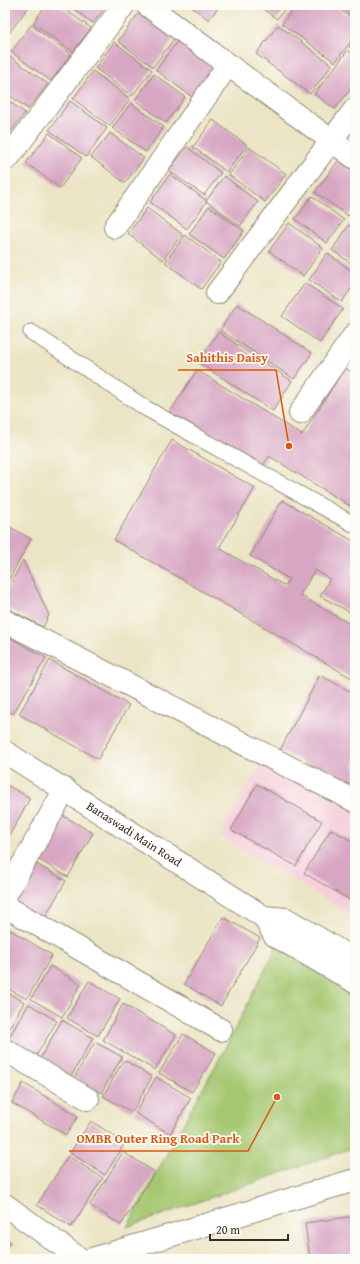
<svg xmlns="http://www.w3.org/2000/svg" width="360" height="1264" font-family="'Gentium Book Plus',serif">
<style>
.built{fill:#f5cfdb}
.green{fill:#a4c770;stroke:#707847}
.building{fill:#d7a6c2}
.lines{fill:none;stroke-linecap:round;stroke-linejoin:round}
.lane-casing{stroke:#938872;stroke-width:17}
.street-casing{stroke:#938872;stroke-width:24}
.secondary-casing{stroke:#938872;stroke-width:24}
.lane{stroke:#fff;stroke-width:15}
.street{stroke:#fff;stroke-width:22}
.secondary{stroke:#fff;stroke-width:22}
.labels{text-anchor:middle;stroke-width:3.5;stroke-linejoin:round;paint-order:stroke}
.street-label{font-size:12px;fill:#3b2a1e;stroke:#fdfcf7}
.leader{fill:none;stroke:#df570d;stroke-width:1.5}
.callout-dot{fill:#df570d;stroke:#fdfcf7;stroke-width:1.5}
.callout-label{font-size:13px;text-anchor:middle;font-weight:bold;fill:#df570d;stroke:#fdfcf7;stroke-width:3.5;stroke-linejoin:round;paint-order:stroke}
</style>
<rect width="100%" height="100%" fill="#fdfcf7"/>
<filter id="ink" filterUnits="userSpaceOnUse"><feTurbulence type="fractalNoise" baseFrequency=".025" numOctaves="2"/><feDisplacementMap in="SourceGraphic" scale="8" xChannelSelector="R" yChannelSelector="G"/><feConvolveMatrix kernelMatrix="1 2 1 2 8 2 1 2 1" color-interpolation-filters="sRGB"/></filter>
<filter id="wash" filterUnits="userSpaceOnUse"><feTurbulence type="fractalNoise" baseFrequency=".012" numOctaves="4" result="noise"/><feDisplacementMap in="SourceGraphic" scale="16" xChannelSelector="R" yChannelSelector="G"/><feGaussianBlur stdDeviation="0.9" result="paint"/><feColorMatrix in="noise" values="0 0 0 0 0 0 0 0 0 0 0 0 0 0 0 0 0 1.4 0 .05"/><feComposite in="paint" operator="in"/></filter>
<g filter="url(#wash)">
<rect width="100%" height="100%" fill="#ebe5c5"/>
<path class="built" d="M262 761 355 810V917L220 836Z"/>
<path class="green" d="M278 944 355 989V1147L127 1227 225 1048Z"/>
<g id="blocks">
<path class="building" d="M5 5H30L6 37 5 36Z
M46 5H59L91 28 73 52 33 23Z
M68 5H107L93 23Z
M189 5H220L209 20Z
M257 5H288L277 19Z
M296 5H334L355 21V36L335 62 282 24Z
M338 5H355V18Z
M141 10 176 36 153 67 118 41Z
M31 25 71 54 51 81 11 52Z
M278 25 332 65 310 94 256 54Z
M180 38 216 64 192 97 156 70Z
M355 40V52L349 47Z
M114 42 152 70 132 96 95 68Z
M348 50 355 56V84L335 109 314 94Z
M8 55 48 84 28 109 5 92V59Z
M93 71 130 99 110 126 73 99Z
M154 74 185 97 166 123 135 100Z
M5 98 25 113 5 139Z
M70 101 107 128 86 157 49 130Z
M131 103 164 127 146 152 112 128Z
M213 120 247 145 227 172 193 147Z
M49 133 82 158 60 188 26 163Z
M110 133 144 158 125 183 91 157Z
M187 147 221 173 204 195 169 171Z
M249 147 286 174 265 202 229 175Z
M341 157 355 167V206L348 216 315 192Z
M170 174 207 201 187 229 150 202Z
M224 176 258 202 240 226 206 201Z
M312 196 344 220 327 243 295 219Z
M209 206 244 231 224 259 189 234Z
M147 208 182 234 163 260 128 234Z
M289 223 323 248 303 276 269 251Z
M349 225 355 230V266L332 250Z
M185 235 221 262 201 289 165 262Z
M327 253 355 273V283L342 302 309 280Z
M305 283 343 309 320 343 282 316Z
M237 304 312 353 294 379 220 330Z
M218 332 292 381 273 411 198 362Z
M345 368 355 374V509L269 456 261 469 170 412 197 370 302 435Z
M172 440 255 488 219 548 285 586 289 579 250 556 282 500 355 542V615L320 596 330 579 315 570 300 595 355 627V680L114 540Z
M5 524 31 539 5 587Z
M23 560 49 615 43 627 5 607V594Z
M5 635 46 658 13 714 5 709Z
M50 660 129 705 98 759 19 714Z
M320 675 355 694V790L280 750Z
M5 784 30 798 7 840 5 839Z
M257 784 322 821 296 866 231 830Z
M62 815 93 833 68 877 36 858Z
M331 829 355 843V903L304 873Z
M33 862 66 881 43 920 11 902Z
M223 917 260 938 221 1006 184 984Z
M5 927 52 955 27 999 5 987Z
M50 966 81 984 62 1017 31 999Z
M89 981 120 999 98 1036 67 1018Z
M5 991 24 1002 5 1035Z
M29 1004 57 1021 36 1056 7 1040Z
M123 1004 176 1035 155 1070 103 1040Z
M62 1020 93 1038 69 1080 38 1062Z
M183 1034 216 1053 192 1092 159 1073Z
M95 1042 122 1057 101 1093 74 1078Z
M124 1060 152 1077 132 1112 103 1096Z
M156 1077 191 1098 170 1134 135 1113Z
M23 1083 78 1116 66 1135 12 1103Z
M91 1121 125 1143 105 1175 70 1153Z
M123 1152 155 1172 121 1225 90 1205Z
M68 1156 103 1178 71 1227 37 1205Z
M355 1216V1259H310L305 1223Z
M5 1238 11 1242 5 1250Z"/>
</g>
</g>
<g filter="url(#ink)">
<use href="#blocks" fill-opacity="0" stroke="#938872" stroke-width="1"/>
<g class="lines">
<g class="lane-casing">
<path id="lane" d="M31 332 147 409 355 525"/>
</g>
<g class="street-casing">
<path id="street" d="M147 5 355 158
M8 158 124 5
M115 227 228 65
M217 293 355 109
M300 413 355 334
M5 621 355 801
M5 896 65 789
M5 906 221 1030
M5 1050 88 1099
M5 1205 80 1259
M92 1259 355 1180"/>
</g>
<g class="secondary-casing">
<g id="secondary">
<path id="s1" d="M5 752 264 917 286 919 355 960"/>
<path d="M264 917 274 935 355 982"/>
</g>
</g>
<use href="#lane" class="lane"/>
<use href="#street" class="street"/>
<use href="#secondary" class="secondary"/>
</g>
</g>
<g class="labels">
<g class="street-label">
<text dy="4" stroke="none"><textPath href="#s1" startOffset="153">Banaswadi Main Road</textPath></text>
</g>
</g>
<path class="leader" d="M289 446L276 370H178M277 1097L248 1151H69"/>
<g class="callout-dot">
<circle cx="289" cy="446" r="4"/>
<circle cx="277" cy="1097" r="4"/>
</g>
<g class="callout-label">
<text x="227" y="362">Sahithis Daisy</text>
<text x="158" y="1143">OMBR Outer Ring Road Park</text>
</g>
<rect width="360" height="1264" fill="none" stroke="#fdfcf7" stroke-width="20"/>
<path d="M210 1234v6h78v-6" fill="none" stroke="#3b2a1e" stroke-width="2"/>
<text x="216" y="1234" font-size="12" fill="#3b2a1e" stroke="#fdfcf7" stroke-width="3" paint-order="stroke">20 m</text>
</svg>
